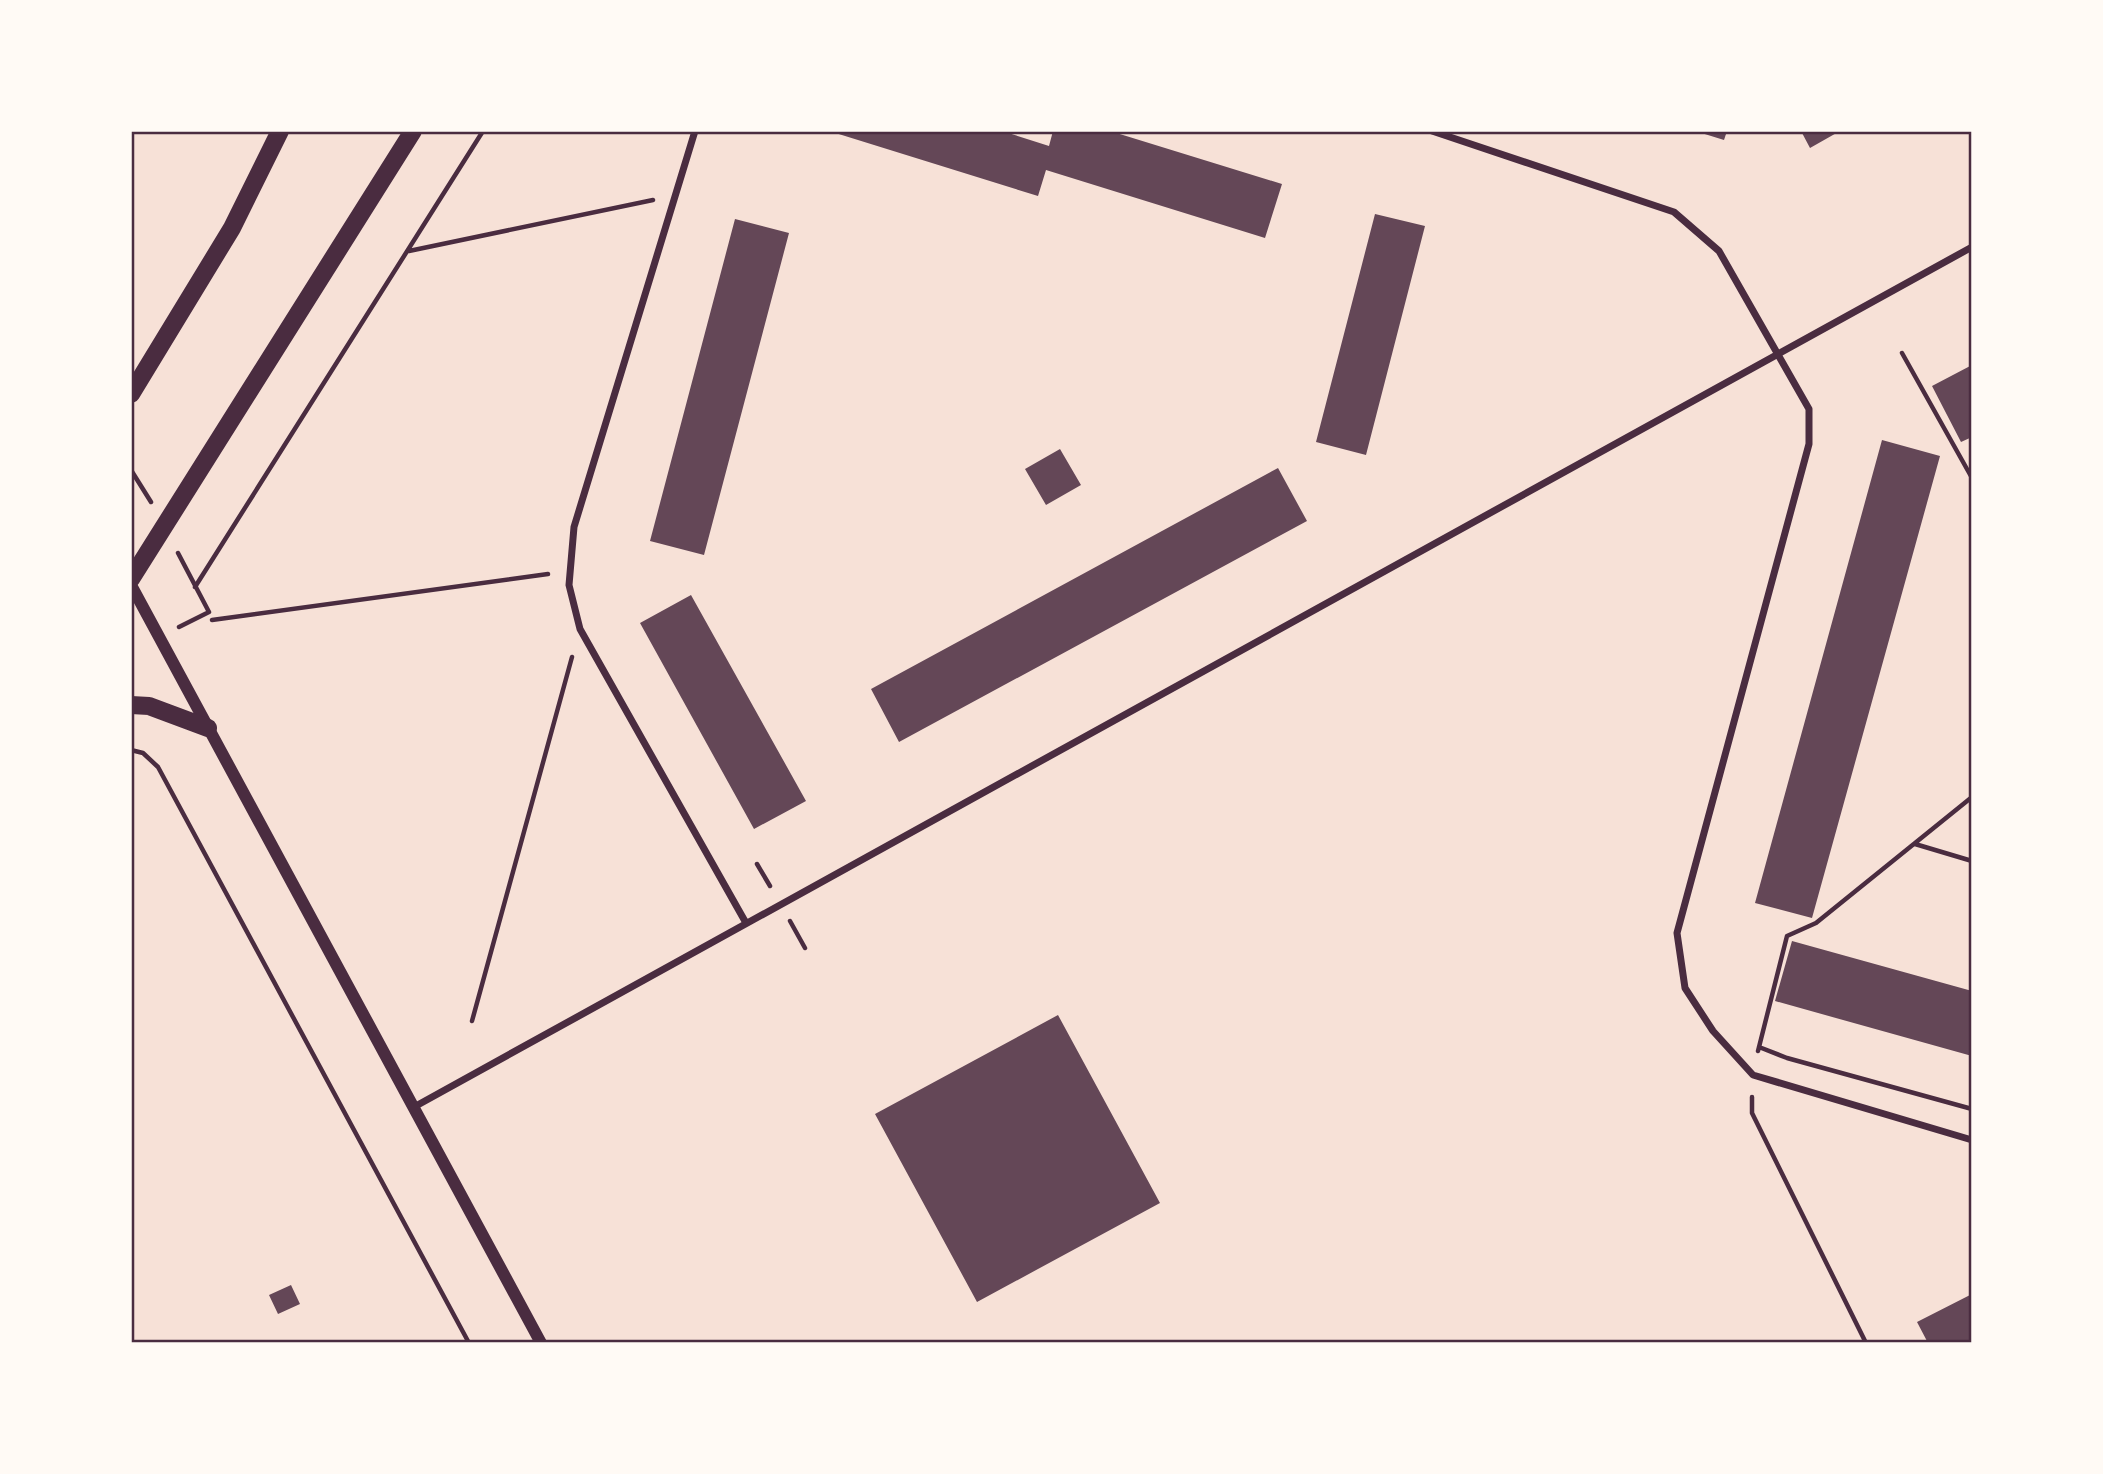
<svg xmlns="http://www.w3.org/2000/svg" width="2103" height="1474" font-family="Lato,sans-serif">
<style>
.building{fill:#644757}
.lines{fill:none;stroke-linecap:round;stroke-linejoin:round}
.path{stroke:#4a2c40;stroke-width:4.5}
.minor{stroke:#4a2c40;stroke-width:7}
.tertiary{stroke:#4a2c40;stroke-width:12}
.primary{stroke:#4a2c40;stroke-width:18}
.neatline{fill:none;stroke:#4a2c40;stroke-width:2.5}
</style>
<rect width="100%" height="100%" fill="#f7e1d7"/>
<path class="building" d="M829 131H1002L1049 146 1053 131H1110L1282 184 1265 238 1046 170 1038 196Z
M1695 131H1727L1724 140Z
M1801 131H1840L1810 148Z
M1375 214 1425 226 1366 455 1316 442Z
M735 219 789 233 704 555 650 541Z
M1972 365V437L1961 442 1932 386Z
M1882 440 1940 456 1812 918 1755 903Z
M1060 449 1081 485 1046 505 1025 469Z
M1278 468 1307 521 899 742 871 689Z
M691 595 806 801 754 829 640 623Z
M1792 941 1972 991V1056L1775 1001Z
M1058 1015 1160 1203 977 1302 875 1114Z
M291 1285 300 1304 278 1314 269 1295Z
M1972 1294V1343H1928L1917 1322Z"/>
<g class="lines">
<path class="path" d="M409 251 653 200
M1902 353 1972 478
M131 470 151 502
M178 553 209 612 179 627
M195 587 483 131
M212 620 548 574
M131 750 143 753 158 767 469 1343
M1915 844 1972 861
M757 864 770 886
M790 921 805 948
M472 1021 572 657
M1759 1047 1787 1058 1972 1109
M1758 1051 1787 936 1816 923 1972 797
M1752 1097V1113L1866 1343"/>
<path class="minor" d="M695 131 574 527 569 585 580 629 746 923
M1432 131 1674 212 1719 251 1809 409V444L1677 933 1685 988 1713 1031 1753 1075 1972 1140
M414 1107 1972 247"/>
<path class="tertiary" d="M131 585 541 1343"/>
<path class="primary" d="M131 394 232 228 280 131
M131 579 413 131
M131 705 149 706 208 728"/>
</g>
<rect width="2103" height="1474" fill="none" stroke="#fffaf5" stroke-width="266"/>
<rect x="133" y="133" width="1837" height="1208" class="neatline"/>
</svg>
